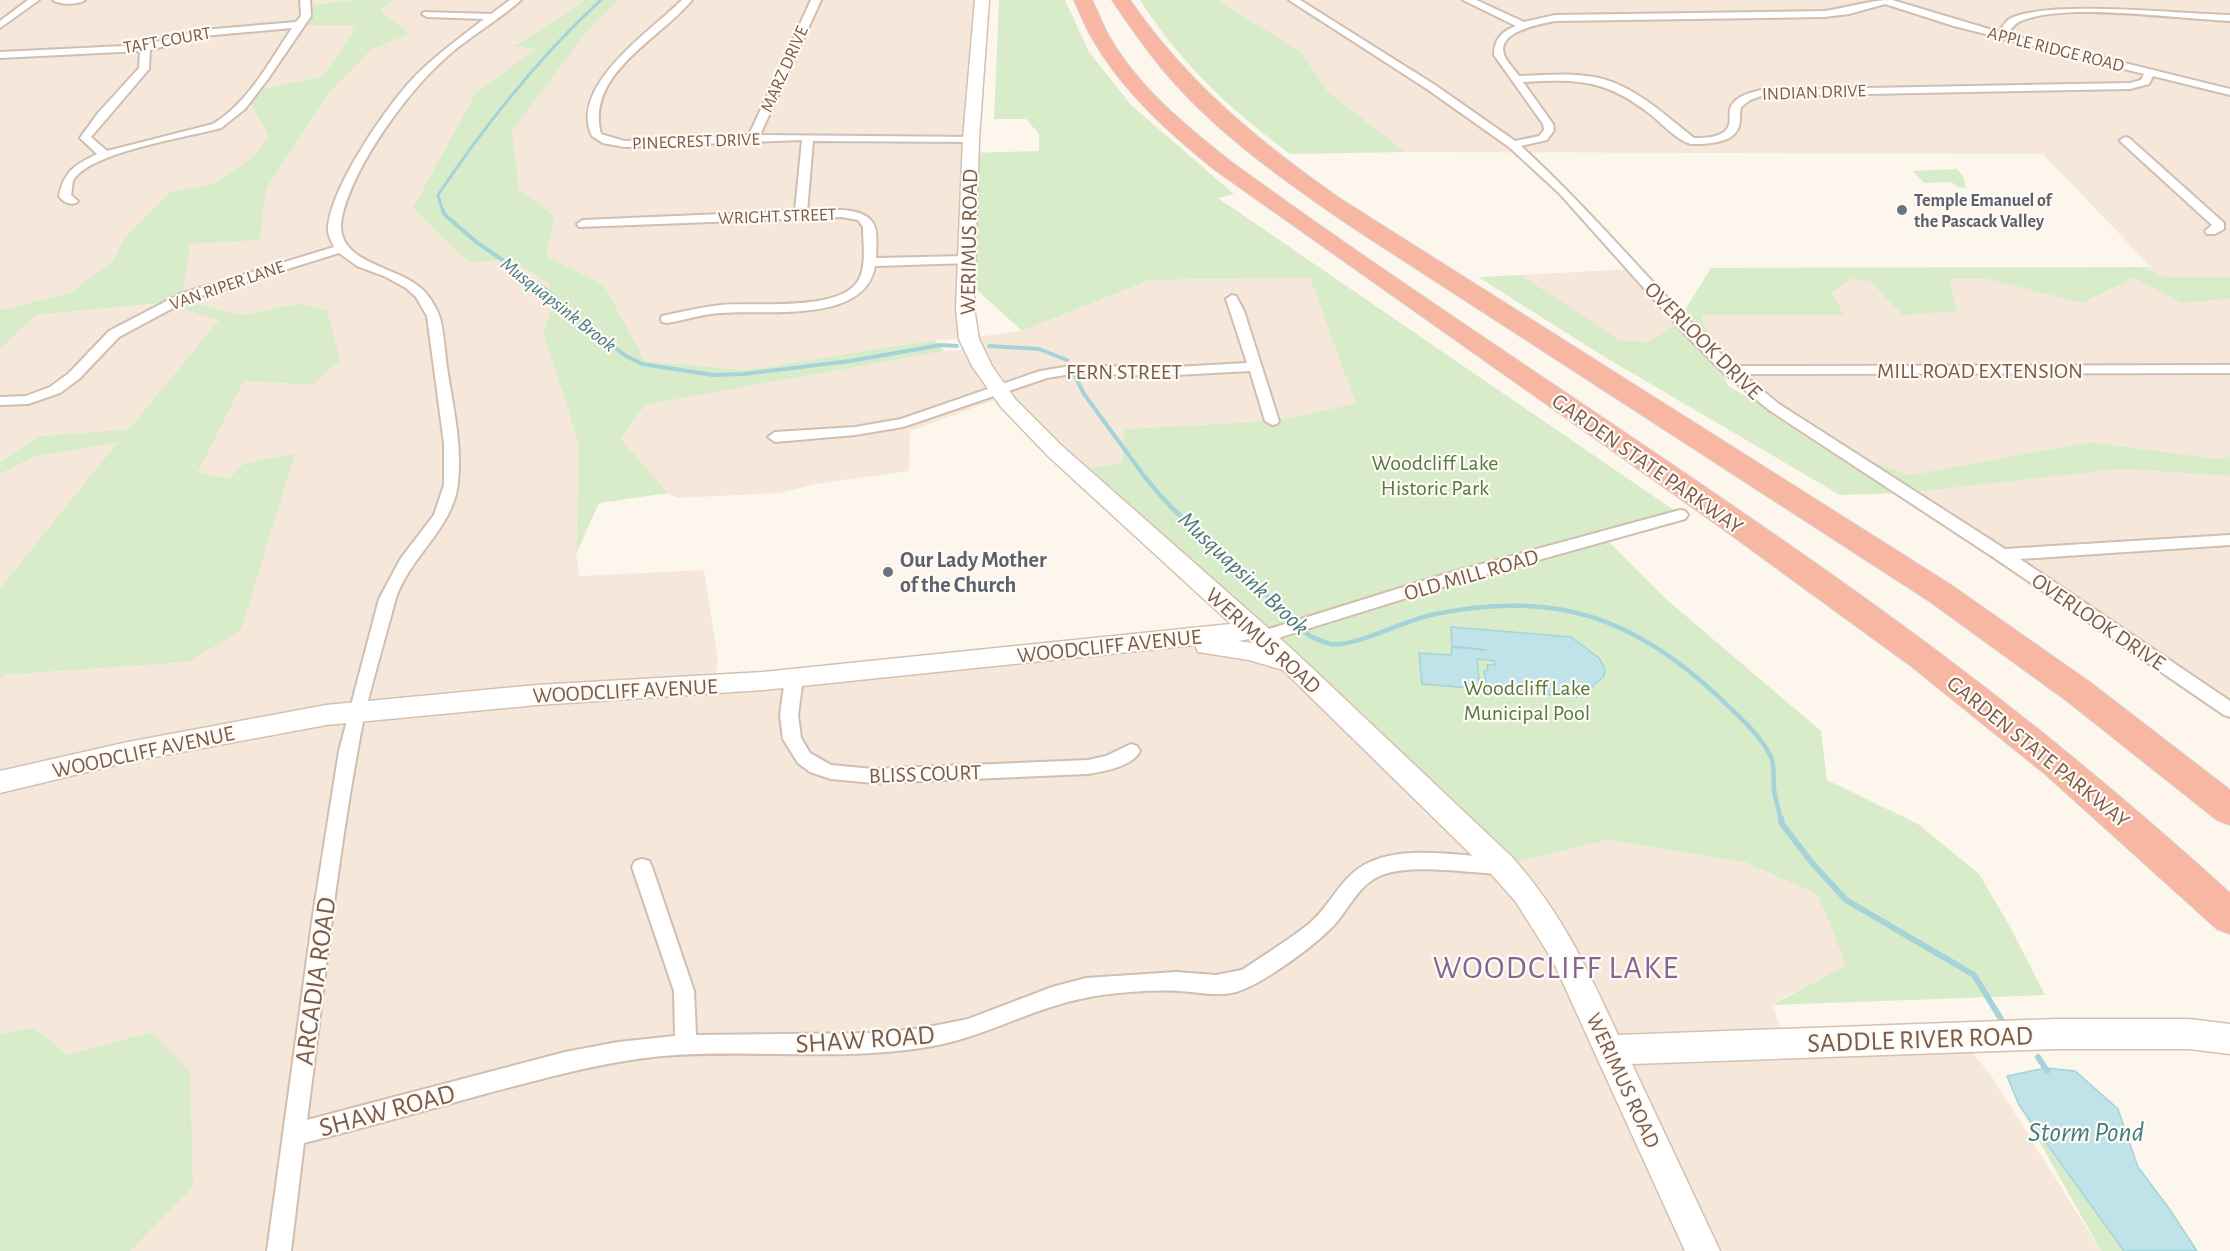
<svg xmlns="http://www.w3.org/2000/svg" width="2230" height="1251" font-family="'Alegreya Sans',sans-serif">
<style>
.residential{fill:#f5e8da}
.green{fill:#d8ecc9}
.water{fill:#bfe3e8;stroke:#a5d3da;stroke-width:1.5}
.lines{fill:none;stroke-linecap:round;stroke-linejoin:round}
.stream-far3{stroke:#a5d3da;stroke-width:3}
.stream-far2{stroke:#a5d3da;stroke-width:4}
.stream-far1{stroke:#a5d3da;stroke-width:4.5}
.stream{stroke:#a5d3da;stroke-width:6}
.minor-casing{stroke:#d1beb0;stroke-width:4}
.secondary-casing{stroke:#d6c0b0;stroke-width:3}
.motorway-casing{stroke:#dad1cd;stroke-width:2}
.minor{fill:#fff;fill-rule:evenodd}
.secondary{fill:#fff;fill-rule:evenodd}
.motorway{fill:#f7b7a3;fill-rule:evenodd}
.worship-dot{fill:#6b7280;stroke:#fffaf3;stroke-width:2}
.labels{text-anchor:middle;stroke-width:4.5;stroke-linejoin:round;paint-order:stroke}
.far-street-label{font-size:18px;fill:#7a5c4d;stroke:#fffaf3}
.far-worship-label{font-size:18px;font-weight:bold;fill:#5b616d;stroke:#fffaf3;text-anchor:start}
.far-water-label{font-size:20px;font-style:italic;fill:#437c86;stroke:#fffaf3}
.street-label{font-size:22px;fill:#7a5c4d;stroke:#fffaf3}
.park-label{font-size:22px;fill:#537a41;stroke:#fffaf3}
.worship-label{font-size:22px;font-weight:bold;fill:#5b616d;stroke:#fffaf3;text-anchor:start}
.water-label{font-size:24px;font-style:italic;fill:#437c86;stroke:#fffaf3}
.near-street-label{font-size:27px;fill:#7a5c4d;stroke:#fffaf3}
.near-water-label{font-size:28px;font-style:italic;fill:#437c86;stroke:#fffaf3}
.near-quarter-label{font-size:32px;letter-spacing:1.5px;fill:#846695;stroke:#fffaf3}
</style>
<rect width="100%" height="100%" fill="#fdf6ec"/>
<path class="residential" d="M0 0H353L305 6 299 25 358 24 323 76 253 91 248 99 269 137 254 156 213 184 170 192 123 239 114 260 70 293 0 310Z
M392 0H583L577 6 515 45 538 49 477 91 470 263 511 259 549 284 551 310 543 333 579 445 576 554 580 576 704 570 718 660 714 685 1255 630 1502 866 1607 840 1745 862 1818 895 1846 965 1772 1004 1786 1044 1961 1038 1992 1077 2101 1251H130L151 1032 67 1055 35 1028 0 1034V681L4 675 189 662 243 464 228 479 198 472 244 381 312 385 297 304 240 315 181 300 190 244 259 240 266 189 331 91 372 49 409 34 380 11Z
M619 0H982L969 338 1022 331 1150 280 1310 278 1357 405 1272 421 1125 429 1122 463 1077 470 1003 397 910 431 909 471 815 484 780 493 677 498 668 493 621 439 645 405 944 351 974 349 970 339 935 340 747 370 645 361 604 285 546 256 555 216 519 189 512 131 591 26Z
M1218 0H2230V277H2165L2143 267H2151L2043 154 1406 152 1328 92 1302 53Z
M1633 269 1681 321 1647 342 1619 340 1521 275Z
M2134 278 2182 303 2230 299V456L2218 459 2089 442 1910 475 1841 451 1774 407 1714 354 1701 315H1844L1832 291 1851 279 1870 281 1902 315 1949 279H1987L2082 303Z
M162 303 219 320 129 429 40 436 0 462V349L36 315Z
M119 441 0 588V474L36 456Z
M2121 469 2230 476V710L1907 493Z"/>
<path class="green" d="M353 0H392L380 11 410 34 372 49 331 91 266 189 260 240 190 244 182 300 240 315 297 304 327 310 340 360 312 385 244 381 198 472 228 479 243 464 295 453 241 630 189 662 4 675 0 681V588L118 442 36 456 0 474V462L40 436 129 429 219 320 162 303 36 315 0 349V310L70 293 114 260 123 239 170 192 213 184 254 156 269 137 248 99 253 91 323 76 357 25H298L305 6Z
M583 0H619L591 26 512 131 519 189 555 216 546 256 604 285 645 361 747 370 935 340 944 351 645 405 621 439 668 493 599 503 576 554 579 445 543 333 551 310 549 284 511 259 470 263 413 208 477 91 537 49 514 46 577 6Z
M999 0H1065L1089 52 1131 105 1234 194 1218 198 1678 513 1607 540 1667 600 1821 731 1827 780 1918 824 1979 874 2009 925 2045 995 1772 1005 1846 965 1818 895 1745 862 1607 840 1502 866 1077 470 1122 463 1124 429 1272 421 1356 404 1310 278 1150 280 1022 331 967 281 970 153 1039 151V134L1026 119H994Z
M1140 0H1218L1302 53 1328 92 1406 152 1290 154C1233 112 1178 61 1140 0Z
M1957 169 1963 176 1966 188 1957 187 1952 182 1924 183 1913 171Z
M2143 267 2165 277H2230V299L2182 303 2134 278 2082 303 1987 279H1949L1957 311 1902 315 1870 281 1851 279 1832 292 1844 315H1701L1728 386 1841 451 1910 475 2089 442 2218 459 2230 456V476L2121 469 1907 493 1840 495 1603 356 1478 277 1521 275 1619 340 1647 342 1677 323 1711 268Z
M35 1028 67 1055 151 1032 190 1071 193 1187 130 1251H0V1034Z
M2019 1105 2124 1251H2101Z"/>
<path class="water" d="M1451 627 1571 637 1599 658 1605 669 1604 676 1581 697 1487 690 1484 671 1488 670 1487 665H1495L1494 661 1477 659 1480 689 1422 684 1419 653 1451 655 1452 647 1486 650 1452 646Z
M2045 1068 2075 1071 2118 1109 2138 1167 2168 1207 2197 1251H2124L2019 1105 2007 1076Z"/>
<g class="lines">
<path class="stream-far3" d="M443 212 438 195C485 125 539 57 601 0"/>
<path class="stream-far2" d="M443 210 444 214 475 241 549 292 576 318 626 356 642 364 713 375 744 374 850 361 941 345 957 346
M989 346 1039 349 1067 360
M1075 376 1084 394 1147 480"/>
<path class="stream-far1" d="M1146 478C1172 513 1206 538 1238 566 1262 588 1283 616 1310 636 1315 639 1324 642 1331 644 1353 648 1407 619 1435 614 1553 590 1634 616 1721 699 1739 717 1760 734 1771 757 1775 766 1773 779 1774 789 1775 799 1779 810 1781 820"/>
<path class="stream" d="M1781 818 1782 824 1813 864 1846 900 1974 975 2001 1019
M2038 1057 2047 1071"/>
<g class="minor-casing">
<path id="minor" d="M28 0H39L0 28V21Z
M53 0H85C78 5 60 5 53 0Z
M300 0H310L311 16 268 79 245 109 221 128C189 137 88 152 73 181 72 185 72 191 71 195L78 201 76 203C69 205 63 202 59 196 64 171 75 165 97 154L80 138 98 113 139 68 140 51 0 58V52L145 45 202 30 296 22 301 16ZM292 28C269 62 249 102 213 124L107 151 91 137 149 69 150 50 202 36Z
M510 0H521C499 20 472 35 450 54 409 89 354 164 342 217 332 265 398 264 424 291 430 297 437 309 440 318 444 334 445 352 447 368 453 406 462 444 458 482 454 530 405 559 394 605 381 654 365 704 357 754 335 875 323 998 307 1120L565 1052 618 1042 675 1036 674 991 632 867 635 861 642 859 649 861 652 867 694 991 696 1035 879 1033 923 1028 968 1019 1052 987 1086 978 1176 972 1216 975 1242 970C1264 955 1289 940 1310 923 1332 904 1341 875 1370 862 1406 845 1463 856 1502 858L1509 860 1512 866 1509 872 1502 874C1469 873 1412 863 1382 875 1359 884 1350 907 1335 924 1316 945 1263 984 1236 992 1217 997 1198 992 1179 991 1156 989 1108 993 1085 998 1028 1009 981 1040 921 1048 835 1061 748 1049 662 1056 602 1062 545 1078 488 1093 427 1110 366 1127 304 1143L291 1251H267L313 915 339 751 379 599 401 558 434 515 444 485V443L427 316 416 297 406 288 384 276 357 266 339 253 188 300 119 337 79 379 60 393 28 404 0 405V397L26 396 50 387 69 373 109 331 180 294 334 247C332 242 328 236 328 230 329 191 381 115 407 85 429 60 457 40 484 19L427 17 422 14 424 12 491 14Z
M682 0H692C660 39 585 74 601 134L624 141 749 135 811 0H821L760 135 975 137V141L971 142 813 141 807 211C825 210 865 205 874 225 878 233 876 249 876 258L966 256 972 260 970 263 875 266C865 325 765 309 721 313 703 314 685 320 667 323L662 322 661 319 662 316C681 312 702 307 721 305 754 302 839 312 858 281 867 266 863 244 863 227L858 220 842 217 579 227 577 224 583 220 795 211 802 140 624 147 603 143 592 136C568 86 652 30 682 0Z
M1289 0H1300L1435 85 1515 141 1539 136 1544 130 1543 124 1494 55C1494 39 1502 31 1516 26L1463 0H1476L1524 22 1555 15 1824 11C1847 8 1869 0 1892 0L1999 32C2002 27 2006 21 2011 18 2050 0 2181 14 2230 15V21C2178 19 2065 2 2021 21 2015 23 2011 29 2007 34L2230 89V95L2153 76 2149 84 2130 89 1761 96 1750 100 1741 107C1739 114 1741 120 1739 126 1734 144 1706 144 1691 144 1676 140 1662 123 1650 114 1605 79 1578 79 1523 82L1553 124 1554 130 1547 140 1521 146C1596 215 1660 294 1733 366L2230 365V373L1742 374 1779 404 2005 549 2230 535V545L2020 559 2230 701V717L2224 715 1996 559 1769 410 1724 373 1685 334 1559 193 1509 147 1427 89ZM1885 4 1954 26 2144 74 2141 80 2130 83 1761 90C1750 93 1738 95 1731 106 1728 113 1731 119 1729 125 1725 138 1704 138 1694 138 1666 116 1638 89 1603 79 1576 72 1547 75 1519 76 1515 70 1508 63 1505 57 1493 32 1540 24 1555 21L1824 17 1849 14Z
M2125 137 2129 138 2224 223V229L2215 234H2207L2205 231 2212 225 2121 142 2120 140Z
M1232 295 1236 296 1244 311 1279 421 1277 424 1272 425 1265 421 1250 371 1158 376 1077 373 1047 378 903 427 855 435 775 442 768 437 775 432 855 427 901 419 1040 371 1077 365 1158 368 1247 363 1226 299Z
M1680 510 1685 511 1688 515 1685 519 1445 586 1262 643 1256 641 1254 637 1256 633 1442 575Z
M794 672 800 673 803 678 798 715 801 738 810 753 831 765 873 769 1088 760 1106 756 1131 744 1137 746 1140 751C1132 767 1104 771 1088 774L873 783 831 779 810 772 798 763 783 739 780 715 785 678 788 673Z"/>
</g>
<g class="secondary-casing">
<path id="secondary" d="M975 0H989L979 139 974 308 979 339 992 366 1015 399 1062 446 1294 651 1512 857C1562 913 1587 968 1618 1035L2056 1019H2189L2230 1024V1054L2189 1049H2056L1632 1064 1720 1251H1685L1553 961 1516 902 1492 875 1283 670 1249 660 1198 652 1195 645 763 690 537 705 326 725 128 762 0 793V771L128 742 326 705 537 685 763 672 1231 624 1048 456 1001 407 972 366 959 339 956 308 963 139ZM1249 639 1253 643 1238 641Z"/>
</g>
<g class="motorway-casing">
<path id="motorway" d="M1074 0H1092C1098 12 1103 26 1110 38 1139 88 1186 126 1230 161 1462 330 1707 480 1937 651 2039 727 2136 808 2230 893V934L2217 929 2045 774 1911 666 1716 524 1215 170C1168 132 1122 91 1092 38 1085 26 1080 13 1074 0Z
M1112 0H1130C1186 82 1259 142 1339 198L1951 585 2091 683 2230 790V825L2217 820 2067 701 1929 601 1358 231C1289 184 1218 135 1164 71 1145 48 1128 24 1112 0Z"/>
</g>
<use href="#minor" class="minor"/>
<use href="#secondary" class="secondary"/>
<use href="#motorway" class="motorway"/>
</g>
<g class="worship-dot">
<circle cx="1902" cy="210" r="6"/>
<circle cx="888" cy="572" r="6"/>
</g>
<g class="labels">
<g class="far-street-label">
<text transform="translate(167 40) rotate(-10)" y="6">TAFT COURT</text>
<text transform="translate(2056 49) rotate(14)" y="6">APPLE RIDGE ROAD</text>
<text transform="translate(784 69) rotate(-66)" y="6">MARZ DRIVE</text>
<text transform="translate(1814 92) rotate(-2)" y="6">INDIAN DRIVE</text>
<text transform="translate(696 141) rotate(-2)" y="6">PINECREST DRIVE</text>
<text transform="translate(777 216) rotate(-2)" y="6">WRIGHT STREET</text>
<text transform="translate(227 285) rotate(-19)" y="6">VAN RIPER LANE</text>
</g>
<g class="far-worship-label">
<text x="1914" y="206">Temple Emanuel of<tspan x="1914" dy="21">the Pascack Valley</tspan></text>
</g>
<g class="far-water-label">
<text transform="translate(559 304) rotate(38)" y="7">Musquapsink Brook</text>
</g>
<g class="street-label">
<text transform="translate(968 242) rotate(-89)" y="8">WERIMUS ROAD</text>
<text transform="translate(1704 340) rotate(45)" y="8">OVERLOOK DRIVE</text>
<text x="1980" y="378">MILL ROAD EXTENSION</text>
<text x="1124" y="379">FERN STREET</text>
<text transform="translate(1648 463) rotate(35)" y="8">GARDEN STATE PARKWAY</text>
<text transform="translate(1471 574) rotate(-16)" y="8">OLD MILL ROAD</text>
<text transform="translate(2099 621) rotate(34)" y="8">OVERLOOK DRIVE</text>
<text transform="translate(1264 640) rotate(42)" y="8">WERIMUS ROAD</text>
<text transform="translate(1109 645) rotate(-6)" y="8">WOODCLIFF AVENUE</text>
<text transform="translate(625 690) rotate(-3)" y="8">WOODCLIFF AVENUE</text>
<text transform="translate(143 751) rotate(-12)" y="8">WOODCLIFF AVENUE</text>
<text transform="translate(2039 751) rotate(39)" y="8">GARDEN STATE PARKWAY</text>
<text transform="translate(925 773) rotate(-2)" y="8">BLISS COURT</text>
<text transform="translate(1624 1080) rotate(65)" y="8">WERIMUS ROAD</text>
</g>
<g class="park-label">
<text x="1435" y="470">Woodcliff Lake<tspan x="1435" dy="25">Historic Park</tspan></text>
<text x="1527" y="695">Woodcliff Lake<tspan x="1527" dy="25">Municipal Pool</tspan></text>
</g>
<g class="worship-label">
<text x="900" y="567">Our Lady Mother<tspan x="900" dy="25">of the Church</tspan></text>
</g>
<g class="water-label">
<text transform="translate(1244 573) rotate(43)" y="8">Musquapsink Brook</text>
</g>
<g class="near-street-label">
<text transform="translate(315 981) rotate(-82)" y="9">ARCADIA ROAD</text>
<text transform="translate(865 1039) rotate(-4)" y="9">SHAW ROAD</text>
<text transform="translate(1920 1039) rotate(-2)" y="9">SADDLE RIVER ROAD</text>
<text transform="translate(387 1110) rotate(-15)" y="9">SHAW ROAD</text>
</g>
<g class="near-water-label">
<text x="2086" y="1141">Storm Pond</text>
</g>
<g class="near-quarter-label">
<text x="1556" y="978">WOODCLIFF LAKE</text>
</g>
</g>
</svg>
